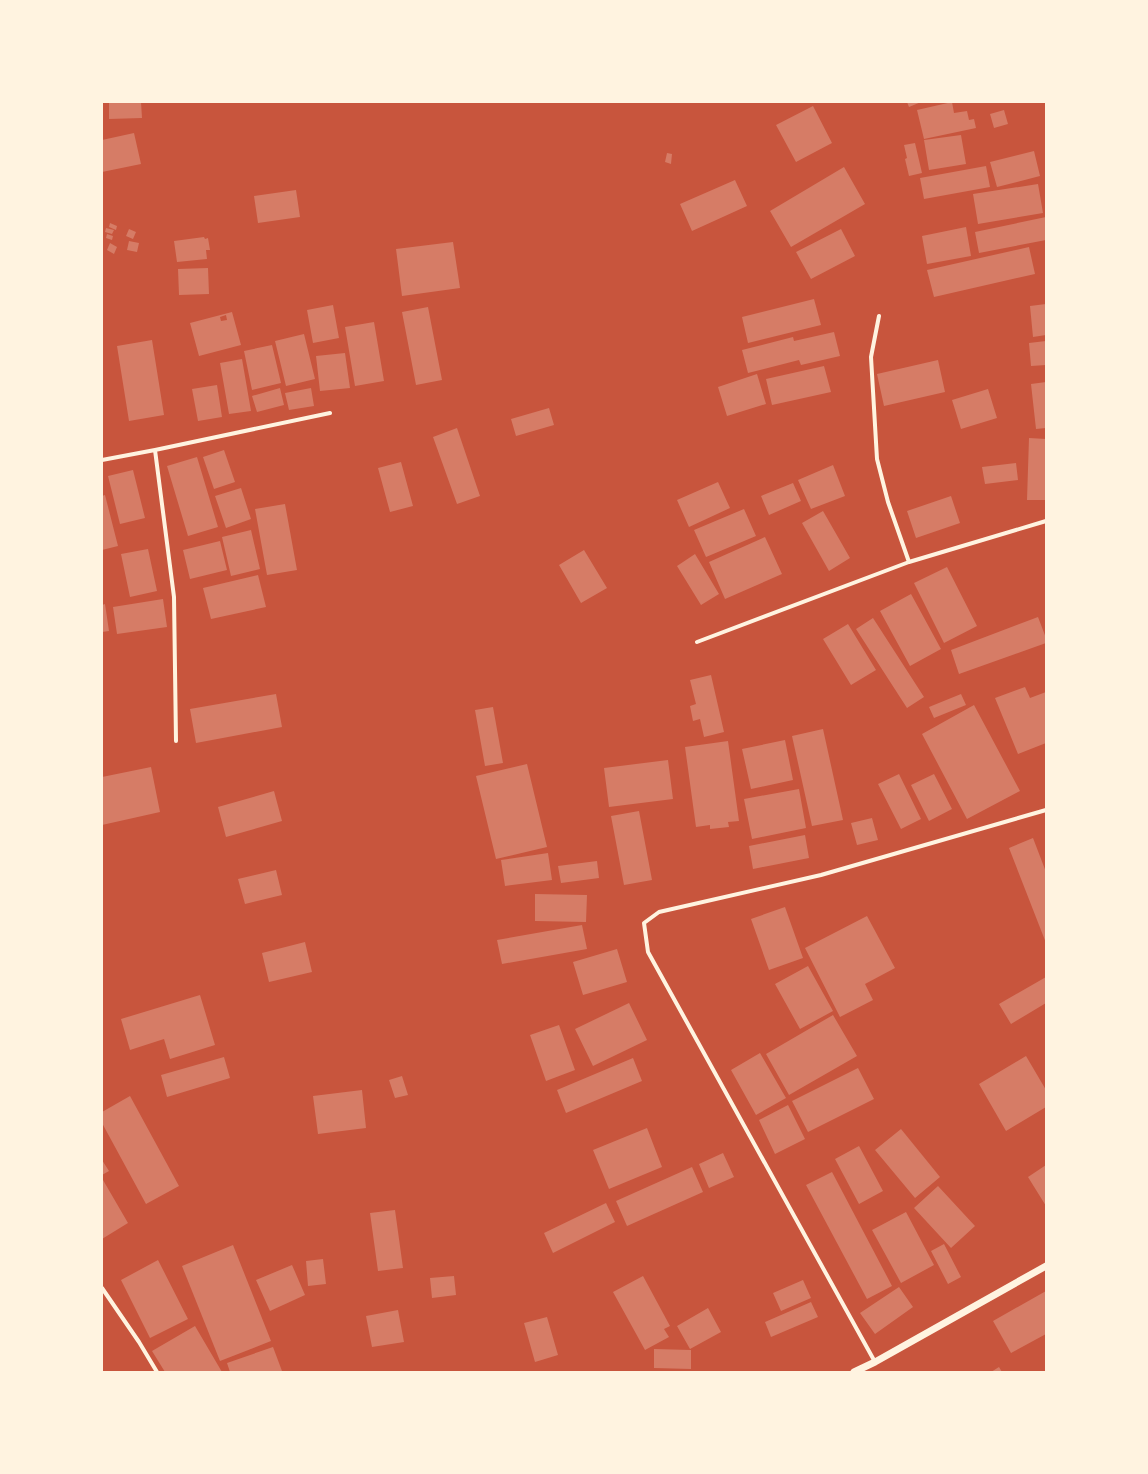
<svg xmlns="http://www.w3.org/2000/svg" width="1148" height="1474" font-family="'PT Sans',sans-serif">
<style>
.building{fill:#d67c66;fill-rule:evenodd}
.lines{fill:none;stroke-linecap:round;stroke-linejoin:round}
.minor{stroke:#fff3e0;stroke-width:4}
.tertiary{stroke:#fff3e0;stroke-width:7}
</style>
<rect width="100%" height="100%" fill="#c8553d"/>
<path class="building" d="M141 102 142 118 109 119V103Z
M907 102H921L909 107Z
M952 102 954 113 967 111 969 120 974 119 976 128 924 139 917 110Z
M813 106 832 143 796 162 776 125Z
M1004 110 1008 124 994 128 990 114Z
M134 133 141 164 102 172V140Z
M961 135 966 164 929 170 924 140Z
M915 143 922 173 909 176 905 159 907 158 904 145Z
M1034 151 1040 176 997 187 990 162Z
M667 153 672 154 671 164 665 162Z
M986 166 990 187 924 199 920 178Z
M844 167 865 204 791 247 770 211Z
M735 180 747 206 692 231 680 204Z
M1038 184 1043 213 978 224 973 194Z
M296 190 300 217 258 223 254 196Z
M1046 217V240L979 253 975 232Z
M110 223 117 226 116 230 109 227Z
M966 227 971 256 927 264 922 236Z
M106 228 114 230 112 234 105 232Z
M129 229 136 232 133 239 126 236Z
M841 229 855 256 811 279 796 252Z
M107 234 113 236 112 240 106 238Z
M204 237 205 239 208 238 210 250H206L207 259 177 262 174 241Z
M129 241 139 243 137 252 127 250Z
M453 242 460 288 402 296 396 249Z
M110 243 117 247 114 254 107 250Z
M1029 247 1035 274 934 297 927 270Z
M208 268 209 294 179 295 178 269Z
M814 299 821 325 748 343 742 317Z
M1046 304V335L1033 337 1030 306Z
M333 305 339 338 313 343 307 310Z
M428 307 442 380 416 385 402 312Z
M232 312 241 345 199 356 190 323ZM226 315 227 320 221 321 220 317Z
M374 322 384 381 355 386 345 327Z
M834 332 840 356 801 365 799 360 748 373 742 350 793 337 794 341Z
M304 334 315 379 286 386 275 341Z
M152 340 164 415 129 421 117 346Z
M1046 341V365L1031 366 1029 343Z
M272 345 281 383 252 390 244 351Z
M345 353 350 388 320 391 316 356Z
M242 359 251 411 229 414 220 363Z
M938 360 945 392 884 406 877 374Z
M824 366 831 392 772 405 766 379Z
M757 374 766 404 727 416 718 387Z
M1046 382V428L1036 429 1031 384Z
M217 385 222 417 198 421 192 389Z
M280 388 284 405 257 412 252 396Z
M311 388 314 406 289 410 285 393Z
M988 389 997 418 961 429 952 400Z
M549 408 554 425 516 436 511 419Z
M457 428 480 496 457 504 433 437Z
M1029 438 1046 439V500H1027Z
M224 450 235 482 214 489 203 457Z
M197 457 218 527 188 536 167 466Z
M401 462 413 506 390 512 378 468Z
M1016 463 1018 480 985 484 982 467Z
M833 465 845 496 811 509 798 480Z
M133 470 145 518 120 524 108 476Z
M718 482 730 508 689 527 677 500Z
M793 483 801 501 769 515 761 496Z
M241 488 251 519 226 528 215 496Z
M105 495 118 546 102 550V496Z
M951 496 960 523 916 538 907 511Z
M285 504 297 570 267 575 255 509Z
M744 509 756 536 706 557 694 530Z
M823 511 850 558 829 571 802 523Z
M251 530 260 569 231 576 222 537Z
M765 537 782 574 725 599 709 562Z
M220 541 227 570 190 579 183 550Z
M148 549 157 591 130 597 121 554Z
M584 550 607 588 581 603 559 565Z
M695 554 719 594 701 605 677 566Z
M947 567 977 626 944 643 914 583Z
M258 575 266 607 211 619 203 588Z
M911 594 941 649 910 666 880 611Z
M163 599 167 627 117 634 113 607Z
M105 604 109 631 102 632V605Z
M1038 617 1046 638V643L959 674 951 650Z
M873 618 924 697 907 708 856 629Z
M848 624 876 670 851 685 823 639Z
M711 675 724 732 704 737 700 719 693 721 690 706 696 704 690 680Z
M1025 687 1030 698 1046 692V743L1018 754 995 698Z
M276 694 282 727 196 743 190 709Z
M961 694 966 705 934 718 929 707Z
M974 705 1020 791 967 819 922 734Z
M493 707 503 763 485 766 475 710Z
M823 729 843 820 812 826 792 736Z
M785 740 793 780 751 789 742 749Z
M728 741 739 821 728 822 729 827 710 829V825L696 827 685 747Z
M668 760 673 799 609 807 604 768Z
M527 764 547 847 496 859 476 776Z
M151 767 160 812 102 825V777Z
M899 774 921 819 901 829 878 784Z
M934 774 952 809 929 821 911 785Z
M799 789 806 828 752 839 744 799Z
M274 791 282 821 226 837 218 807Z
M639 811 652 880 624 885 611 816Z
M872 818 878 840 857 845 851 823Z
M805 835 809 858 753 869 749 846Z
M1033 838 1046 872V943L1009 848Z
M548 853 552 880 505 886 501 860Z
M597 861 599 878 561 883 558 866Z
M276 870 282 895 245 904 238 879Z
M535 894 587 895 586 922 535 921Z
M785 907 803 958 769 970 751 919Z
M867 916 895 968 865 984 873 1000 840 1017 805 948Z
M582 925 587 949 502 964 497 940Z
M305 942 312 972 269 982 262 953Z
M617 949 627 982 583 995 573 962Z
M808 966 833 1011 800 1029 775 984Z
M1046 977V1003L1011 1024 999 1004Z
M200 995 215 1045 170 1059 164 1039 130 1050 121 1019Z
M629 1003 647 1040 593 1066 575 1029Z
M833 1015 857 1056 789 1095 766 1054Z
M559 1025 575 1070 546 1081 530 1035Z
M760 1053 786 1098 756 1115 731 1070Z
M1026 1056 1046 1090V1107L1006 1131 979 1084Z
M224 1057 230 1078 167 1097 161 1075Z
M633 1058 642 1081 566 1113 557 1090Z
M858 1068 874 1099 808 1132 792 1101Z
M402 1076 408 1095 395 1098 389 1080Z
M362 1090 366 1128 318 1134 313 1096Z
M130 1096 179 1186 146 1204 102 1123V1112Z
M788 1105 805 1139 775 1154 759 1120Z
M647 1128 662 1167 609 1189 593 1150Z
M901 1129 940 1177 915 1198 875 1150Z
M859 1146 883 1191 859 1204 835 1159Z
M723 1153 734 1177 709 1188 699 1164Z
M102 1160 109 1171 102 1175Z
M1046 1165V1206L1028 1177Z
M692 1167 703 1192 627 1226 616 1201Z
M832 1172 892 1286 867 1299 806 1185Z
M103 1180 128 1223 102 1239V1181Z
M938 1186 975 1226 951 1248 914 1208Z
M606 1203 615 1222 553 1253 544 1233Z
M395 1210 403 1268 378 1271 370 1213Z
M906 1212 934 1265 901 1283 872 1230Z
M944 1244 961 1277 948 1284 931 1251Z
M233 1245 271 1341 220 1361 182 1266Z
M323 1259 326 1284 308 1286 306 1261Z
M158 1260 188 1319 150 1338 121 1280Z
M292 1265 305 1295 270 1311 256 1280Z
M454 1276 456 1295 432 1298 430 1278Z
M643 1276 670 1326 664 1329 669 1337 645 1350 613 1292Z
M803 1280 811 1298 781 1311 773 1293Z
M899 1287 913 1307 875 1334 860 1313Z
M1046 1291V1334L1011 1353 993 1321Z
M811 1302 818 1317 771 1337 765 1322Z
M708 1308 721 1332 690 1349 677 1326Z
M398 1310 404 1342 372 1347 366 1316Z
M547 1317 558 1355 535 1362 524 1323Z
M195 1326 222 1372H165L152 1351Z
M273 1347 282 1371 278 1372H230L227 1363Z
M654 1349 691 1350V1369L654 1368Z
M999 1367 1002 1372H991Z"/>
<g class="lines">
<path class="minor" d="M879 316 871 357 877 459 888 502 909 562
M155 450 174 597 176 741
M102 460 155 450 330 413
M697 642 909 562 1046 521
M102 1288 139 1342 157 1372
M875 1362 648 952 644 923 659 912 821 875 1046 810"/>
<path class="tertiary" d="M854 1372 875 1362 1046 1266"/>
</g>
<rect width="1148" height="1474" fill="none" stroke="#fff3e0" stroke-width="206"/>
</svg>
